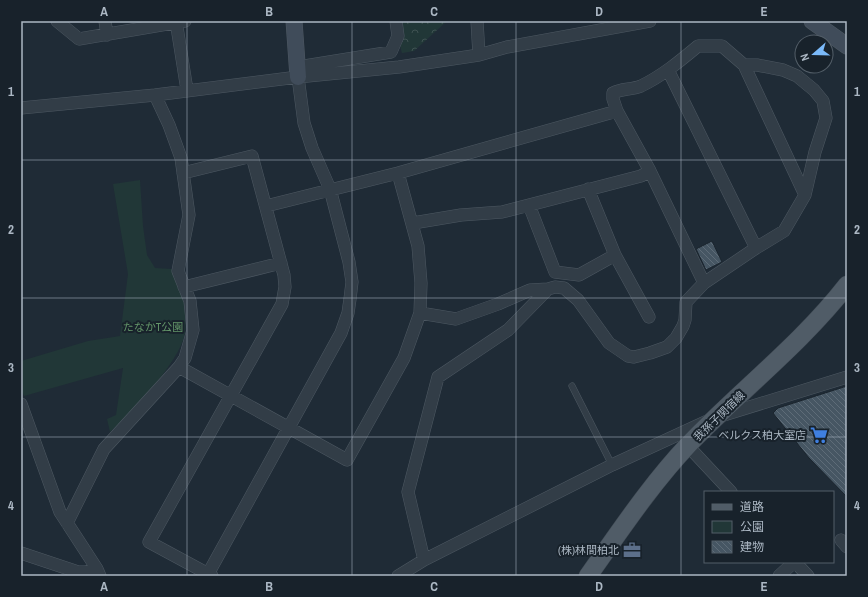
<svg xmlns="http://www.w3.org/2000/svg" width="868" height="597" font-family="'Archivo Narrow','Noto Sans JP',sans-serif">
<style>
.green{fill:#213737}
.forest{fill:url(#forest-crowns)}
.building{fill:url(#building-back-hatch);stroke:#1a242d}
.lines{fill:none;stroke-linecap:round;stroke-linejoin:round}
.lane-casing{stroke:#4d5862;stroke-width:7}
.street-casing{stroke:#4d5862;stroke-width:13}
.secondary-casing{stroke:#4d5862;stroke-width:17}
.primary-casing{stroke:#3c4650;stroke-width:19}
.lane{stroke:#323d47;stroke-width:6}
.street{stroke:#323d47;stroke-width:12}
.secondary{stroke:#404c5a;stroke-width:16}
.primary{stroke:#505c67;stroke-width:18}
.grid{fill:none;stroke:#acb8c4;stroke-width:1;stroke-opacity:0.55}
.labels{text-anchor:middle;stroke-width:4;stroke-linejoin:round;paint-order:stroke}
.park-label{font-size:11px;fill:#639569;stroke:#18222b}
.street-label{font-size:11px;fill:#acb8c4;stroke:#18222b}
.poi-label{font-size:11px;fill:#acb8c4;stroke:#18222b;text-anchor:end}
.neatline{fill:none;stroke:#acb8c4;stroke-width:1.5}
.grid-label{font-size:13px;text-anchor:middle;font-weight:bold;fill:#acb8c4}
</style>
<defs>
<pattern id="forest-crowns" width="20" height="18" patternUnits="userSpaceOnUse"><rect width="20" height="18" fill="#213737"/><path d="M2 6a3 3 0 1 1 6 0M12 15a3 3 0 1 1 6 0" fill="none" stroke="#3f5252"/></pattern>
<pattern id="building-back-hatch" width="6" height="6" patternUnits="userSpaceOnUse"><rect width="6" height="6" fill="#465663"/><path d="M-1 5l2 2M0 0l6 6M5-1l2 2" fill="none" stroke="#5e6c78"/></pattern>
</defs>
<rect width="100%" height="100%" fill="#1f2b36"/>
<path class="green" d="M140 180 143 226 147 255 155 268 172 269C175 278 180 288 183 297 185 305 186 322 185 331 184 357 130 415 110 432L107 419 116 415 123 368 24 396 21 389V361L88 341 120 336 128 274 113 184Z"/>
<path class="forest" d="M399 21H447L414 51 402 53 400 45Z"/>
<path class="building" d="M712 241 722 262 706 270 696 249Z
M847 386V497L809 458 773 413 778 408Z"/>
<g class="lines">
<g class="lane-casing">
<path id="lane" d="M572 386 612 465"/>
</g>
<g class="street-casing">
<path id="street" d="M57 21 79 39 185 21
M105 21 107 35
M176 21 187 90
M477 21 479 55
M744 65H757L783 70 797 76 814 90 823 101 826 118 815 152 805 195 784 231 756 248 704 283 650 171 617 111 613 99V93C622 88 632 90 641 86 662 76 680 61 698 46H722L744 65 805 195
M298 67 391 52 398 36 396 21
M668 70 756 248
M21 108 155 95 298 77 399 67 479 55 507 47 650 21
M183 173 252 156 284 275 285 287 282 304 149 542 212 576
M588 189 615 255 649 317
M529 205 555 272 579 275 615 255
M266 206 398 173 617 111
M413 223 461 215 502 212 641 176 650 171
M184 287 281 263
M420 313 456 319 498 304 530 290 548 289 555 287 564 288 578 300 609 343 628 356 634 357 650 353 667 347 676 338 683 326 685 320 686 302 704 283
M179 367 347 460 404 358 420 313 421 283 418 246 398 173
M21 404 60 512 97 569 100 576
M688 446 731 492
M67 523 104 449 179 367 185 358 193 330 190 301 178 271 189 215 181 158 169 125 155 95
M841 540 847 547
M21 553 78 572H85L97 569
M424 560 408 492 438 377 508 330 548 289
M795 562 808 576
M208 574 341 333 348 313 350 299 352 282 349 262 330 189 312 148 304 123 298 77
M398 576 424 560 612 465 714 418 847 377
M779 576 794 562"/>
</g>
<g class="secondary-casing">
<path id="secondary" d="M294 21 298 77
M812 21 847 46"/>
</g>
<g class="primary-casing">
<path id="primary" d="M588 576C620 531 651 484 689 444 741 390 801 344 847 285"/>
</g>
<use href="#lane" class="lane"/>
<use href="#street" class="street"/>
<use href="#secondary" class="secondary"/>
<use href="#primary" class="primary"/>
</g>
<path class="grid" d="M187 21V576M352 21V576M516 21V576M681 21V576M21 160H847M21 298H847M21 437H847"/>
<defs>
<g id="supermarket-bare" transform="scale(1.38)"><path d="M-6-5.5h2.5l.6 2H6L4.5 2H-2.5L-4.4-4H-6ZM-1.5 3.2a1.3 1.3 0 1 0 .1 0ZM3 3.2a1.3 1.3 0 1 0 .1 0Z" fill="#3f7fe0" stroke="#18222b" stroke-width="2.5" paint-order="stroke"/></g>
<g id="office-bare" transform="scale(1.38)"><path d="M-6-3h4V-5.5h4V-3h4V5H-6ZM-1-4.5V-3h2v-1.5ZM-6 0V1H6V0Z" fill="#5c6f8a" stroke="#18222b" stroke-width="2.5" paint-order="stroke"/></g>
</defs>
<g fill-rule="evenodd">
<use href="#supermarket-bare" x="819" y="435"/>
<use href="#office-bare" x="632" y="550"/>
</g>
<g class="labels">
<g class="park-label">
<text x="153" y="331">たなかT公園</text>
</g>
<g class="street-label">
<text transform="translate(719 416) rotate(-44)" y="4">我孫子関宿線</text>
</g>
<g class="poi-label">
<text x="806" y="439">ベルクス柏大室店</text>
<text x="619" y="554">(株)林間柏北</text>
</g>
</g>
<rect width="868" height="597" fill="none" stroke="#18222b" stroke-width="44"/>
<rect x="704" y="491" width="130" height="72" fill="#18222b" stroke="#535e68"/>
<rect x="712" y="504" width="20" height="6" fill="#505c67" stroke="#535e68"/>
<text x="740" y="511" font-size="12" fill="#acb8c4">道路</text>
<rect x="712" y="521" width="20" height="12" fill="#213737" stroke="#535e68"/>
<text x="740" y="531" font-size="12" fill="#acb8c4">公園</text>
<rect x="712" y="541" width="20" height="12" fill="url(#building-back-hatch)" stroke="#535e68"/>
<text x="740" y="551" font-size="12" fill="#acb8c4">建物</text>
<g transform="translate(814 54) rotate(250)"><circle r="19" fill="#18222b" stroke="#535e68"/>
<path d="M0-3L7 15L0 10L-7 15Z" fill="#7bbafa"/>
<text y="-6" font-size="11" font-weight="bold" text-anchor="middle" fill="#acb8c4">N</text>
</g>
<rect x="22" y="22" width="824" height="553" class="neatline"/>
<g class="grid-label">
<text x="104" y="16">A</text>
<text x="269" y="16">B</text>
<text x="434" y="16">C</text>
<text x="599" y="16">D</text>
<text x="764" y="16">E</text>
<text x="11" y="96">1</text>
<text x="857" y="96">1</text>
<text x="11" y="234">2</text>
<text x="857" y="234">2</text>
<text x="11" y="372">3</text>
<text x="857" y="372">3</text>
<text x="11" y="510">4</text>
<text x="857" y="510">4</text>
<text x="104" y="591">A</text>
<text x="269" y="591">B</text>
<text x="434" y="591">C</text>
<text x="599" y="591">D</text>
<text x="764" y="591">E</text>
</g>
</svg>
